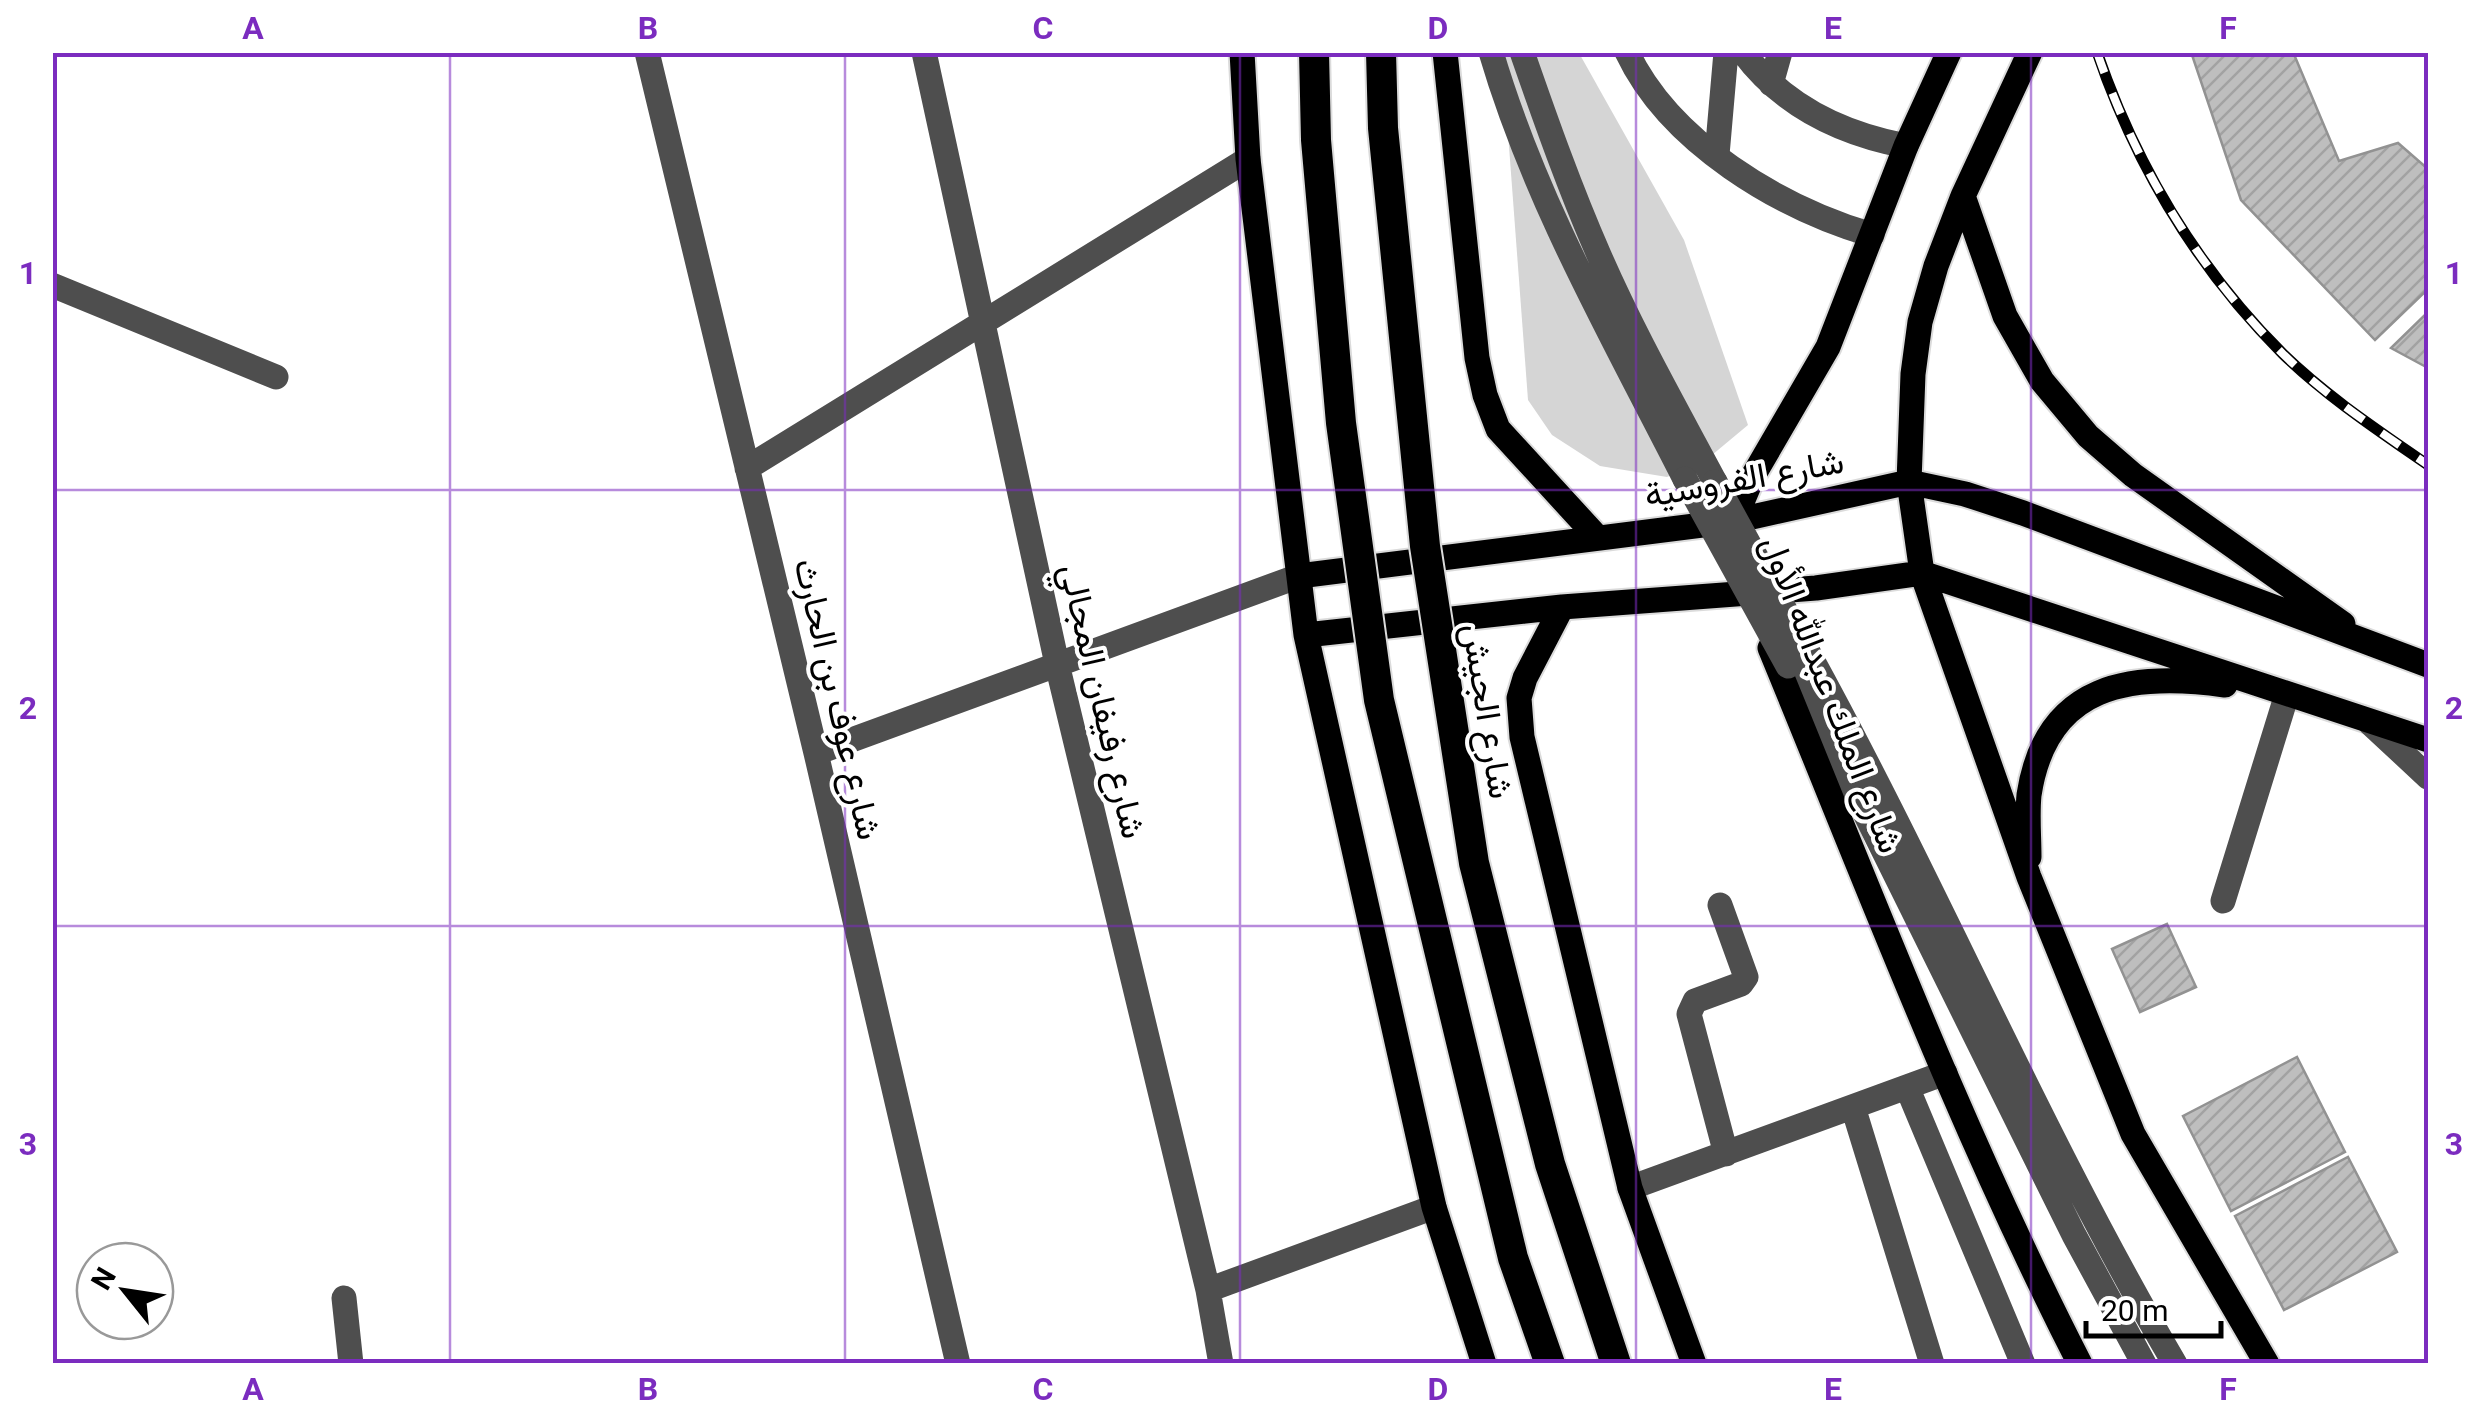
<svg xmlns="http://www.w3.org/2000/svg" width="2481" height="1416" font-family="Roboto,Vazirmatn,sans-serif">
<style>
.green{fill:#d5d5d5}
.building{fill:url(#building-hatch);stroke:#929292;stroke-width:2.5}
.lines{fill:none;stroke-linecap:round;stroke-linejoin:round}
.major-casing{stroke:#dbdbdb;stroke-width:29}
.minor{stroke:#4e4e4e;stroke-width:25}
.major{stroke:#000;stroke-width:25}
.rail-casing{stroke:#000;stroke-width:11}
.rail{stroke:#fff;stroke-width:8;stroke-dasharray:22;stroke-linecap:butt}
.highway-bridge-casing{stroke:#dbdbdb;stroke-width:34;stroke-linecap:butt}
.minor-bridge{stroke:#4e4e4e;stroke-width:25}
.highway-bridge{stroke:#000;stroke-width:30}
.grid{fill:none;stroke:#7b2cbf;stroke-width:2.5;stroke-opacity:0.55}
.labels{text-anchor:middle;stroke-width:8;stroke-linejoin:round;paint-order:stroke}
.street-label{font-size:35px;fill:#000;stroke:#fff}
.neatline{fill:none;stroke:#7b2cbf;stroke-width:4}
.grid-label{font-size:32px;text-anchor:middle;font-weight:bold;fill:#7b2cbf}
</style>
<defs>
<pattern id="building-hatch" width="6" height="6" patternUnits="userSpaceOnUse" patternTransform="scale(2.5)"><rect width="6" height="6" fill="#bebebe"/><path d="M-1 1l2-2M0 6l6-6M5 7l2-2" fill="none" stroke="#a2a2a2"/></pattern>
</defs>
<rect width="100%" height="100%" fill="#fff"/>
<path class="green" d="M1502 53H1579L1684 240 1748 425 1706 460 1667 477 1600 466 1552 435 1528 400Z"/>
<path class="building" d="M2191 52H2293L2339 161 2398 143 2428 169V289L2375 340 2241 200Z
M2428 312V368L2391 348Z
M2167 924 2196 987 2140 1012 2112 949Z
M2297 1057 2345 1152 2231 1211 2183 1116Z
M2348 1157 2397 1252 2284 1310 2235 1216Z"/>
<g class="lines">
<g class="major-casing">
<path id="major" d="M1242 52 1248 159 1306 635 1434 1207 1484 1364
M1445 52 1477 358 1485 395 1498 429 1597 537
M2030 52 1963 196 1936 266 1920 322 1913 374 1909 482 1922 573 2029 877 2133 1134 2267 1364
M1963 196 2005 316 2042 381 2088 436 2133 475 2343 624
M1733 535 1734 521 1753 476 1828 347 1906 146 1949 52
M1299 576 1734 521 1909 482 1965 494 2023 513 2428 665
M1562 607 1525 678 1519 698 1522 737 1630 1188 1694 1364
M1306 635 1562 607 1816 588 1922 573 2428 740
M1770 648C1869 888 1961 1132 2080 1364
M2029 857C2029 837 2027 815 2029 795 2046 683 2131 672 2225 685"/>
</g>
<path class="minor" d="M647 52 816 753 958 1364
M924 52 1057 664 1208 1290 1221 1364
M1491 52C1535 202 1615 341 1685 479
M1522 52C1546 121 1570 189 1599 255 1633 333 1675 407 1715 482
M1627 52C1670 143 1780 208 1872 235
M1743 52C1783 106 1843 134 1906 146
M1771 84 1780 52
M1717 155 1726 52
M52 285 276 377
M747 468 1248 159
M1809 654C1937 887 2040 1134 2175 1364
M1788 666 1855 793 2074 1235 2144 1364
M2370 723 2428 777
M816 753 1299 576
M2223 901 2287 694
M1720 905 1746 977 1741 984 1695 1001 1689 1014 1726 1154
M1907 1087 2023 1364
M1853 1107 1932 1364
M1630 1188 1945 1073
M1208 1290 1434 1207
M344 1298 351 1364"/>
<use href="#major" class="major"/>
<g class="rail-casing">
<path id="rail" d="M2097 52C2136 166 2198 269 2283 354 2326 396 2379 431 2428 465"/>
</g>
<use href="#rail" class="rail"/>
<g class="highway-bridge-casing">
<path id="highway-bridge" d="M1314 52 1316 140 1341 423 1379 700 1513 1258 1550 1364
M1381 52 1383 128 1425 546 1474 863 1550 1164 1616 1364"/>
</g>
<path class="minor-bridge" d="M1685 479 1788 666
M1715 482 1809 654"/>
<use href="#highway-bridge" class="highway-bridge"/>
</g>
<path class="grid" d="M450 52V1364M845 52V1364M1240 52V1364M1636 52V1364M2031 52V1364M52 490H2428M52 926H2428"/>
<g class="labels">
<g class="street-label">
<text transform="translate(1744 478) rotate(-10)" y="12">شارع الفروسية</text>
<text transform="translate(1832 694) rotate(69)" y="12">شارع الملك عبدالله الأول</text>
<text transform="translate(838 699) rotate(77)" y="12">شارع عوف بن الحارث</text>
<text transform="translate(1103 701) rotate(77)" y="12">شارع رفيفان المجالي</text>
<text transform="translate(1488 711) rotate(81)" y="12">شارع الجيش</text>
</g>
</g>
<rect width="2481" height="1416" fill="none" stroke="#ffffff" stroke-width="110"/>
<g transform="translate(125 1291) rotate(300)"><circle r="48" fill="#ffffff" stroke="#999999" stroke-width="2.5"/>
<path d="M0-8L18 38L0 25L-18 38Z" fill="#000000"/>
<text y="-15" font-size="28" font-weight="bold" text-anchor="middle" fill="#000000">N</text>
</g>
<path d="M2086 1321v15h135v-15" fill="none" stroke="#000000" stroke-width="5"/>
<text x="2101" y="1321" font-size="30" fill="#000000" stroke="#ffffff" stroke-width="8" paint-order="stroke">20 m</text>
<rect x="55" y="55" width="2371" height="1306" class="neatline"/>
<g class="grid-label">
<text x="253" y="39">A</text>
<text x="648" y="39">B</text>
<text x="1043" y="39">C</text>
<text x="1438" y="39">D</text>
<text x="1833" y="39">E</text>
<text x="2228" y="39">F</text>
<text x="28" y="284">1</text>
<text x="2454" y="284">1</text>
<text x="28" y="719">2</text>
<text x="2454" y="719">2</text>
<text x="28" y="1155">3</text>
<text x="2454" y="1155">3</text>
<text x="253" y="1400">A</text>
<text x="648" y="1400">B</text>
<text x="1043" y="1400">C</text>
<text x="1438" y="1400">D</text>
<text x="1833" y="1400">E</text>
<text x="2228" y="1400">F</text>
</g>
</svg>
